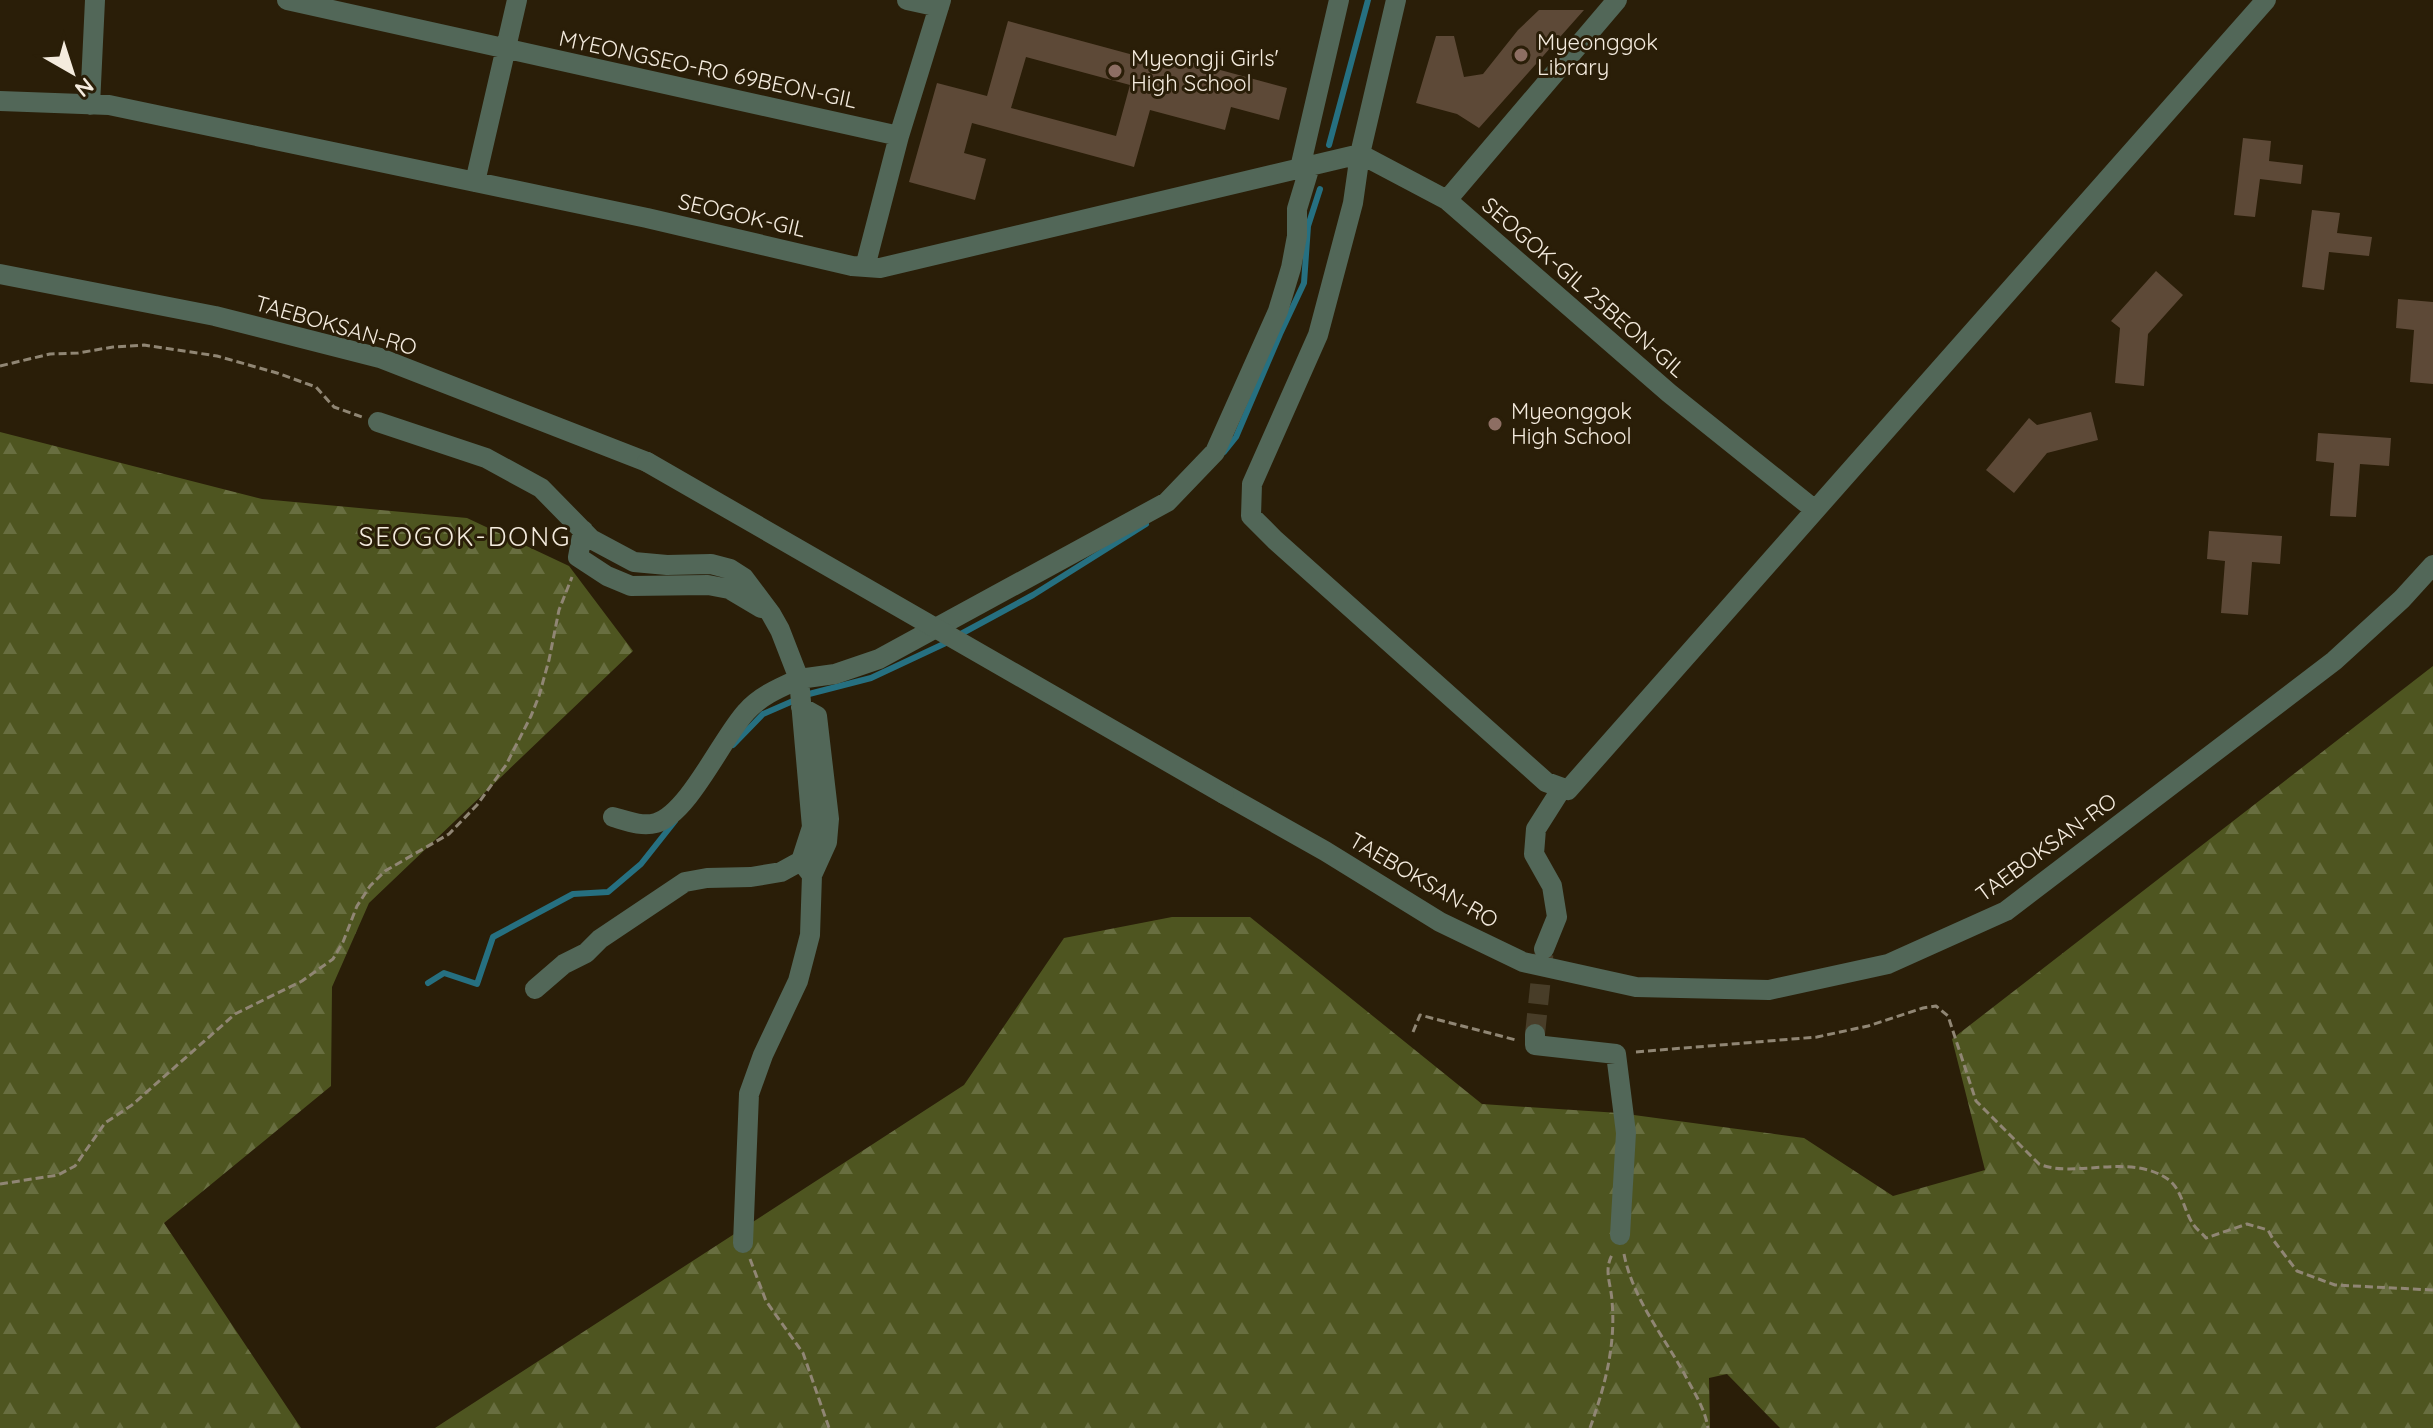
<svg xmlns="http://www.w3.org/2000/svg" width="2433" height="1428" font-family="Quicksand,sans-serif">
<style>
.forest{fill:url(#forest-firs)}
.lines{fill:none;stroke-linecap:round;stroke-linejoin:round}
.stream{stroke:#267081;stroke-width:6}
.building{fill:#5d4937;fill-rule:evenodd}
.minor-tunnel{stroke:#483d28;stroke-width:20;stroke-dasharray:20 10;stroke-linecap:butt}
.path{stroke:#908674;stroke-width:3;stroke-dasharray:8 4;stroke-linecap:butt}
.minor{stroke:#526758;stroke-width:20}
.minor-bridge{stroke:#526758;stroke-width:20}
.education-dot{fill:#8d6e63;stroke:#2a1e08;stroke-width:3}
.labels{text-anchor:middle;stroke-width:6;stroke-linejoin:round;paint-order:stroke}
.poi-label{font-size:22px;fill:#f4ebde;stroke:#2a1e08;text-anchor:start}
.street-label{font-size:22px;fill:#f4ebde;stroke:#2a1e08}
.quarter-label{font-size:26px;letter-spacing:2px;fill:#f4ebde;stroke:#2a1e08}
</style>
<defs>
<pattern id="forest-firs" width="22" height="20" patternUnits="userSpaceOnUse" patternTransform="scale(2)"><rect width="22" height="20" fill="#4e5520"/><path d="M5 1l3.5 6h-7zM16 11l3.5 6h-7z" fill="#686e40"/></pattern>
</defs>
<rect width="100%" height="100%" fill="#2a1e08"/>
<path class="forest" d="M0 432 262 499 467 518 569 566 633 651 369 903 332 987 331 1086 164 1223 301 1428H0Z
M2433 666V1428H1780L1727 1374 1709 1378 1710 1428H435L964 1085 1064 938 1172 917H1250L1482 1104 1619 1113 1804 1138 1893 1196 1985 1170 1952 1039Z"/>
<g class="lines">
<path class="stream" d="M1329 145 1368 0
M1224 452 1236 437 1280 334 1304 283 1308 226 1320 189
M959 635 1033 595 1146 524
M733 745 763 714 809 694 871 678 950 641
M428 983 444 973 477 984 493 937 573 894 608 892 641 864 675 821"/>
</g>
<path class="building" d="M1539 10H1584L1479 128 1457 114 1416 103 1436 36H1454L1464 77 1483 74 1518 30Z
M1008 21 1163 63 1165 55 1287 88 1279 120 1231 107 1225 130 1150 110 1134 167 972 123 964 153 986 159 975 200 909 182 937 83 987 96ZM1026 57 1130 85 1116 136 1011 108Z
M2243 138 2271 141 2269 161 2303 165 2301 184 2260 179 2255 217 2234 215Z
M2312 210 2340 213 2337 233 2372 237 2369 256 2329 252 2324 290 2302 287Z
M2156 271 2183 295 2148 334 2144 386 2115 383 2120 328 2111 321Z
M2398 299 2433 302V384L2410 382 2414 330 2396 328Z
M2091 412 2098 440 2047 453 2014 493 1986 470 2029 418 2037 425Z
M2318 433 2391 438 2389 466 2360 464 2356 517 2330 516 2334 463 2316 461Z
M2209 531 2282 536 2280 564 2252 562 2248 615 2221 613 2225 561 2207 559Z"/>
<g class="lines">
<path class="minor-tunnel" d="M1535 1034 1544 949"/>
<path class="path" d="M0 366 50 354 78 353 113 347 144 345 217 356 277 373 316 387 334 407 362 417
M1413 1032 1420 1015 1516 1040
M1636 1052 1817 1037 1868 1026 1923 1008 1936 1006 1948 1016 1976 1101 2039 1164C2074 1179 2131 1152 2169 1180 2182 1190 2184 1211 2193 1224 2196 1229 2202 1233 2206 1238L2247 1224 2268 1230 2274 1241 2297 1271 2335 1285 2433 1290
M0 1184 58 1175 75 1166 105 1123 132 1105 235 1014 302 981 333 959 343 942 357 906 370 886 385 871 449 834 477 805 506 765 531 716 539 696 549 660 559 610 572 577
M1624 1254C1633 1300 1664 1336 1686 1377 1695 1394 1705 1409 1708 1428
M750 1259 766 1301 803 1353 829 1428
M1590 1428C1605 1386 1616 1345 1612 1301 1611 1283 1603 1270 1613 1253"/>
<path class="minor" d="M287 0 899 136
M907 0 939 7
M1396 0 1360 154 1353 203 1318 335 1252 484 1251 516 1275 540 1546 782 1568 790 2266 0
M0 101 109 105 647 218 852 266 880 268 1360 154 1447 200 1669 393 1815 510
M90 105 95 0
M1300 168 1339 0
M475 182 517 0
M1447 200 1617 0
M865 267 899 136 941 0
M0 274 215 316 380 358 647 462
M378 422 486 458 541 488 591 539 634 562 667 565 711 564 730 569 744 578 771 614 780 630 799 679C779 688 760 696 746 712 722 738 689 813 656 823 642 827 627 821 613 817
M583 530 578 557 607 576 631 586 708 585 729 589 761 608
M801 707 817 716 829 819 827 842 812 875
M1224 794 1325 851 1440 922 1523 962 1636 987 1769 990 1888 964 2006 911 2334 661 2402 599 2433 565
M1544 949 1557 917 1552 886 1534 854 1536 829 1562 788
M535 989 564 964 586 953 600 939 685 882 707 878 751 877 781 872 801 861
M1535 1034V1045L1616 1054 1626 1133 1620 1235
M743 1243 749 1094 763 1055 798 981 810 935 812 875 801 861 812 827 799 679 835 674 879 659 1167 502 1215 452 1278 311 1291 268 1297 236V209L1310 166"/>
<path class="minor-bridge" d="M647 462 1224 794"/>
</g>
<g class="education-dot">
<circle cx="1521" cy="55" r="8"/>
<circle cx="1115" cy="71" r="8"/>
<circle cx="1495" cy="424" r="8"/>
</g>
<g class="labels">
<g class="poi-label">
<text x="1537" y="50">Myeonggok<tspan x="1537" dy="25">Library</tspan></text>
<text x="1131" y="66">Myeongji Girls'<tspan x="1131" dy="25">High School</tspan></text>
<text x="1511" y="419">Myeonggok<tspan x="1511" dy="25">High School</tspan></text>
</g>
<g class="street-label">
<text transform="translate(708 69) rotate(12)" y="8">MYEONGSEO-RO 69BEON-GIL</text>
<text transform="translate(742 215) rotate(13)" y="8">SEOGOK-GIL</text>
<text transform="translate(1584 287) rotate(41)" y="8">SEOGOK-GIL 25BEON-GIL</text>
<text transform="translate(336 325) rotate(16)" y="8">TAEBOKSAN-RO</text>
<text transform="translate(2046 847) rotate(-36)" y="8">TAEBOKSAN-RO</text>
<text transform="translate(1424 880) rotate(30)" y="8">TAEBOKSAN-RO</text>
</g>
<g class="quarter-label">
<text x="465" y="546">SEOGOK-DONG</text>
</g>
</g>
<g transform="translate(72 72) rotate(141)" stroke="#2a1e08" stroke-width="6" paint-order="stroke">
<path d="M0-6L14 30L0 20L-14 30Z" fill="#f4ebde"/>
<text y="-12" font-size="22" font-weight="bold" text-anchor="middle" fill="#f4ebde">N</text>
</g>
</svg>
